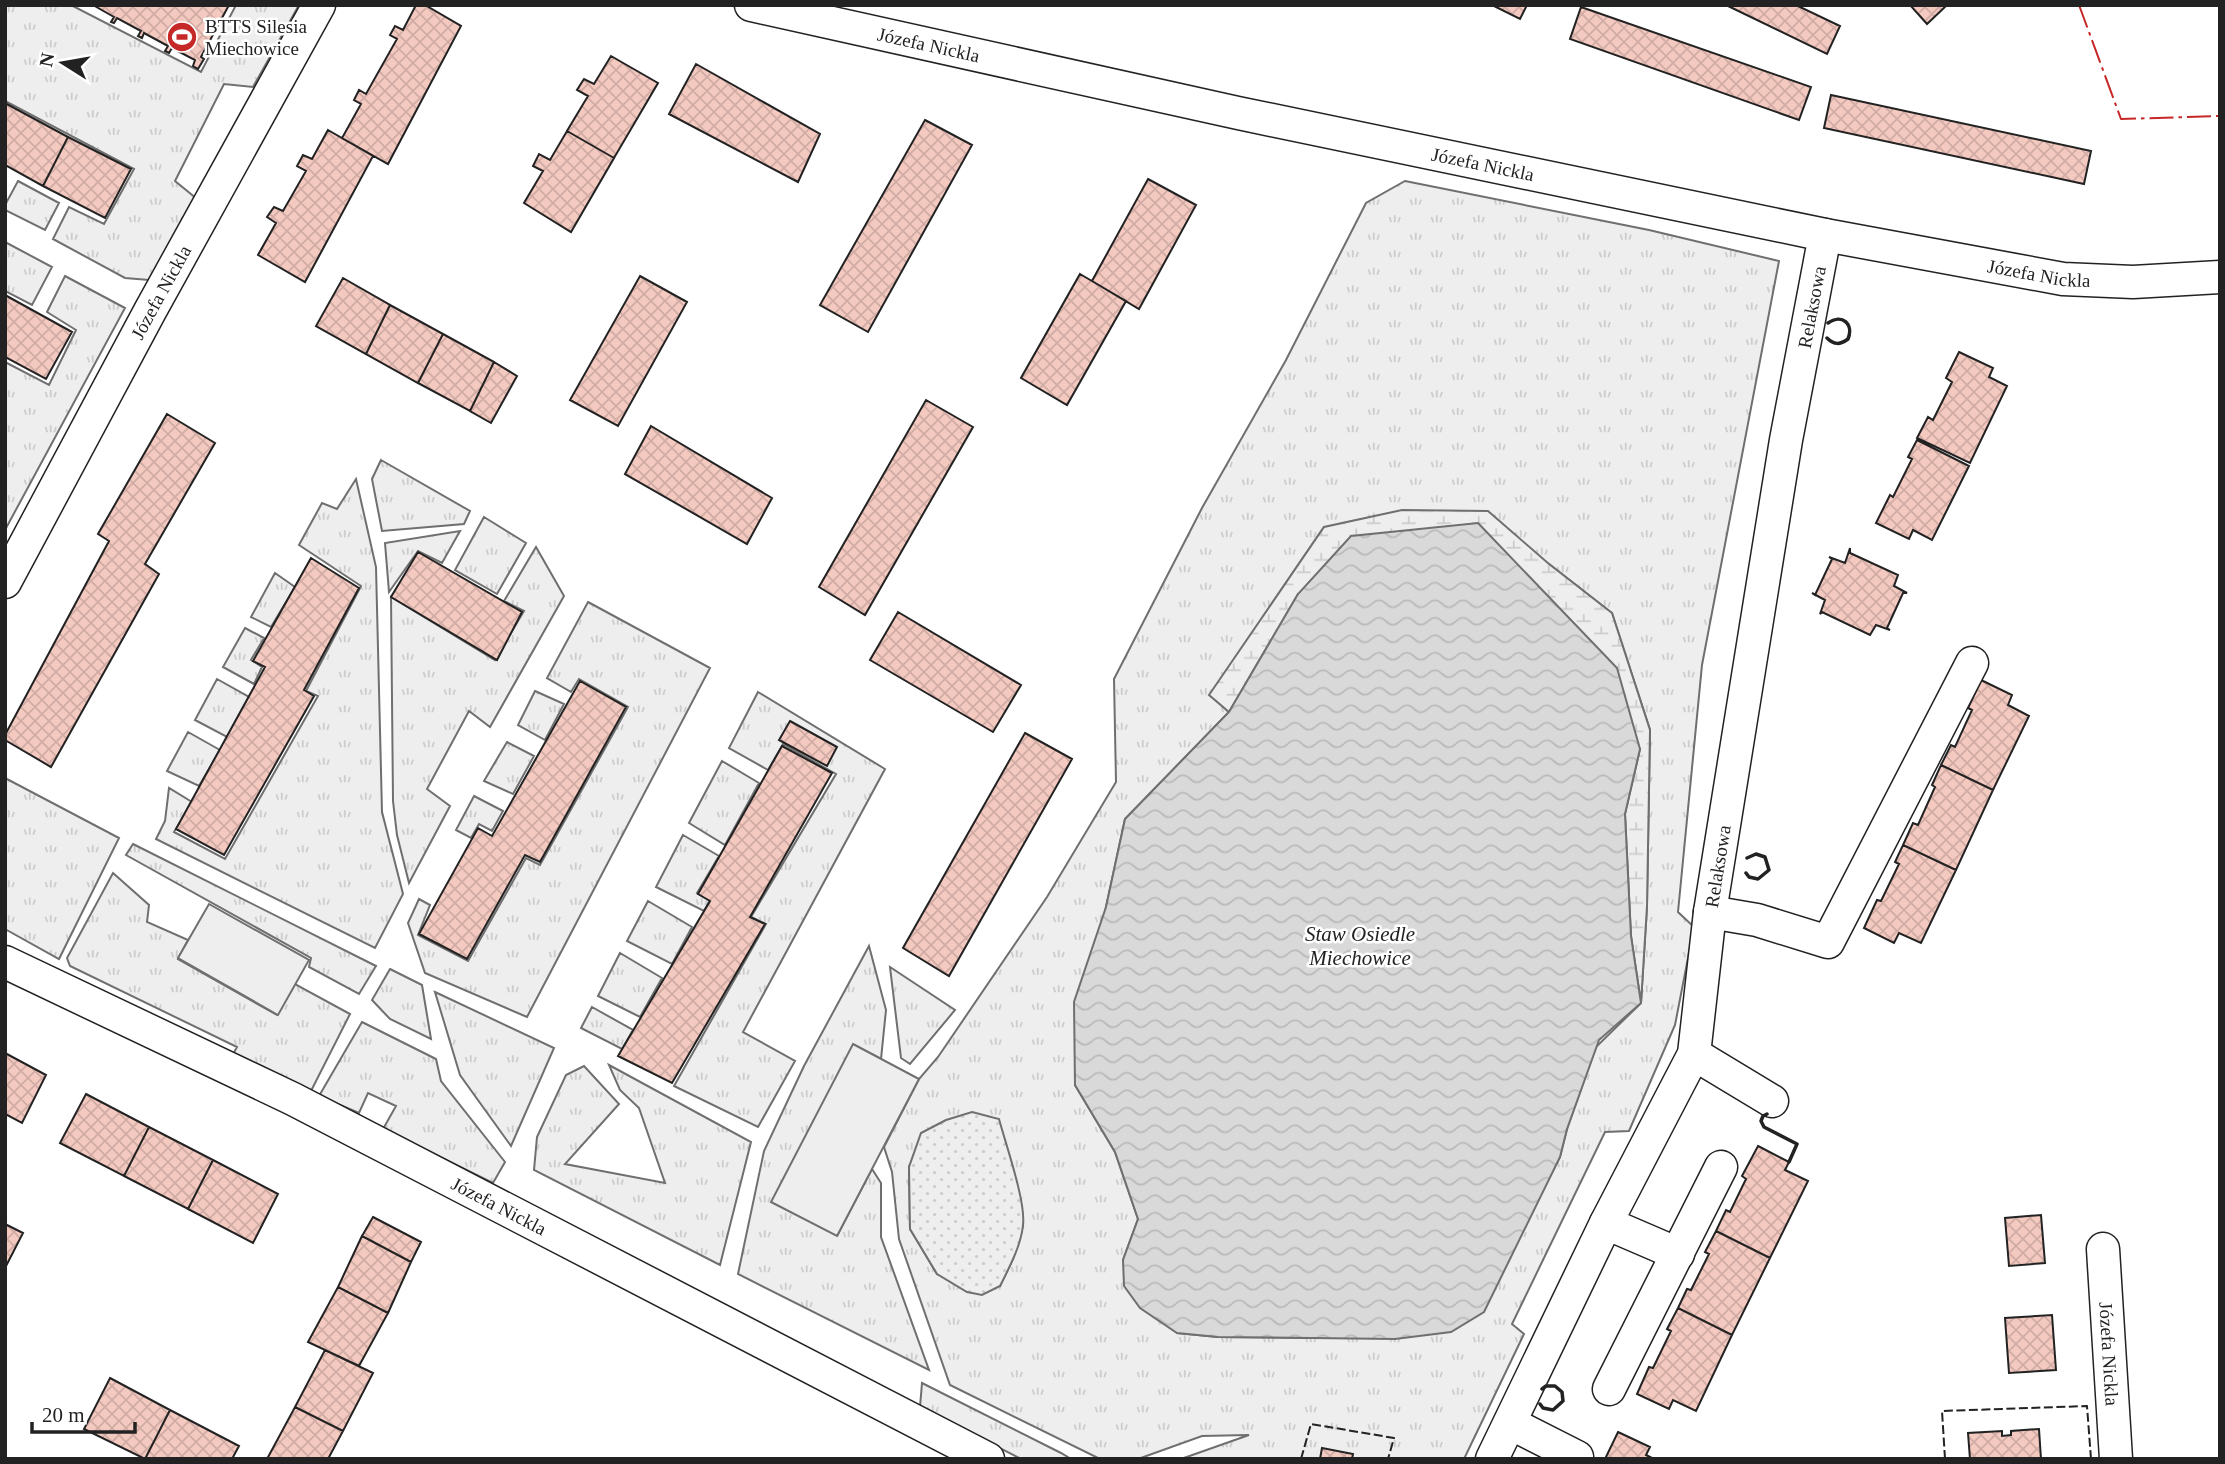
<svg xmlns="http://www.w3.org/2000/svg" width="2225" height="1464" font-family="'Times New Roman',serif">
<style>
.grass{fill:url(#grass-tufts);stroke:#6f6f6f;stroke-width:2;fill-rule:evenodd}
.wetland{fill:url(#wetland-marsh);stroke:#6f6f6f;stroke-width:2}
.park{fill:url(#park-dots);stroke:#6f6f6f;stroke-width:2}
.pitch{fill:#eee;stroke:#6f6f6f;stroke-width:2}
.water{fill:url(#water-waves);stroke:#6f6f6f;stroke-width:2}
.building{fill:url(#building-cross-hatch);stroke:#222;stroke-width:2}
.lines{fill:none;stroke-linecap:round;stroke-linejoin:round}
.minor-casing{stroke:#222;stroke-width:35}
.minor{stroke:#fff;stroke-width:32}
.fence{stroke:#222;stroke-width:2;stroke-dasharray:9 3.5;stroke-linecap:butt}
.wall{stroke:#222;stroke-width:3.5}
.power{stroke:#c62828;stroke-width:2;stroke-dasharray:24 5 3.5 5;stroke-linecap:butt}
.labels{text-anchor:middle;stroke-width:5;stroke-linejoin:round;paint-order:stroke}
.poi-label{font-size:19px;fill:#222;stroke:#fff;text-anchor:start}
.street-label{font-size:19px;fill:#222;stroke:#fff}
.water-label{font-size:21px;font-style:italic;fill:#222;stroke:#fff}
</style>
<defs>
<pattern id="grass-tufts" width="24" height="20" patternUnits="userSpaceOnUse" patternTransform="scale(1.75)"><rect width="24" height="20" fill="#eee"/><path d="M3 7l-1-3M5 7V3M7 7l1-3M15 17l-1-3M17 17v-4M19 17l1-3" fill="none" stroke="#ccc"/></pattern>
<pattern id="wetland-marsh" width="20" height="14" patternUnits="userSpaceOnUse" patternTransform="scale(1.75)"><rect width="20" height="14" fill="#eee"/><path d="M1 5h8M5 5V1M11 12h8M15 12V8" fill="none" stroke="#ccc"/></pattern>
<pattern id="park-dots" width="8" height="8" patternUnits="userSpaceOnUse" patternTransform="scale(1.75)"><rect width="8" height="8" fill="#eee"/><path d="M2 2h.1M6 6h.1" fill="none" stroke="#ccc" stroke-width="1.8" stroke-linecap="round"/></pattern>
<pattern id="water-waves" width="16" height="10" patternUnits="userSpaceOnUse" patternTransform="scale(1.75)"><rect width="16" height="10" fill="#d9d9d9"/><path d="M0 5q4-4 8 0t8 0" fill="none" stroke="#bababa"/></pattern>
<pattern id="building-cross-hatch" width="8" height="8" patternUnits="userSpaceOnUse" patternTransform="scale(1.75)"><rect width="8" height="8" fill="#f3c9c0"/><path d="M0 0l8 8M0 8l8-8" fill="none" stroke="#d0aca5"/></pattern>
</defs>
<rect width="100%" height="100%" fill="#fff"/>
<path class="grass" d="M5 5H71L201 72 236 5H299L253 87 224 84 175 181 197 199 149 280 125 278 53 239 69 207 104 224 134 169 5 101Z
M18 181 59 203 45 230 5 210V205Z
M1405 181 1649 230 1779 261 1702 665 1678 912 1694 927 1675 1025 1629 1131 1605 1132 1512 1324 1524 1334 1464 1459H1181L1249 1435 1202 1436 1138 1459H1100L950 1385 899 1239 892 1172 884 1147 919 1079 938 1057 1047 897 1116 782 1114 679 1202 508 1286 360 1366 203ZM1324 527 1549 564 1612 613 1650 730 1647 906 1641 1003 1596 1047 1567 1129 1560 1157 1532 1212 1314 1338 1218 1337 1177 1333 1123 1260 1138 1219 1115 1152 1075 1085 1106 907 1125 819 1229 712 1210 695ZM909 1167 1023 1226 1013 1259 1000 1286 937 1274 910 1229Z
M5 242 52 267 32 305 5 291Z
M65 276 125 308 5 530V362L49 385 76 330 47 312Z
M381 460 470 511 464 524 382 531 372 479Z
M356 479 376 567 382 812 403 894 375 948 156 839 165 821 169 788 192 802 174 832 225 859 318 696 306 691 361 586 299 545 322 503 337 509Z
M484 517 526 543 497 594 455 570Z
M460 531 442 563 418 551 389 592 385 543Z
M536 547 564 596 490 727 469 711 427 789 450 806 409 883 397 835 393 801 391 597 495 660 524 611 504 601Z
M275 573 295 587 271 627 251 617Z
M588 602 710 668 527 1017 425 973 408 923 419 899 430 905 418 935 468 961 526 858 540 865 628 707 579 679 571 692 547 678Z
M245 628 264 638 251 660 262 667 254 684 223 667Z
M217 679 249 697 227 737 195 720Z
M535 691 564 704 545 740 518 725Z
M758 692 885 769 743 1032 795 1061 758 1127 674 1086 766 924 751 917 836 774 783 744 768 770 729 748Z
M188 732 220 750 199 786 167 771Z
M507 742 534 756 513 794 484 781Z
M722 761 759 783 725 845 689 823Z
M5 778 119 838 59 959 5 929Z
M474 796 503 811 492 831 479 824 471 838 456 830Z
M683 835 719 856 697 893 710 900 704 911 656 887Z
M133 844 376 966 359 994 309 967 311 958 126 855Z
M113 873 149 905 147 922 188 940 178 959 277 1015 295 984 350 1014 310 1093 231 1058 237 1047 70 966 67 958Z
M648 901 692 927 672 964 627 941Z
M869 946 886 1010 881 1059 854 1045 837 1236 872 1169 881 1183V1237L929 1370 738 1274 764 1151 804 1066Z
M620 953 662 978 640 1017 598 996Z
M890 967 955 1010 910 1064 901 1058Z
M390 969 422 985 431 1039 390 1019 372 1000Z
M435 992 554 1048 511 1146 460 1075Z
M592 1007 633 1030 622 1049 581 1028Z
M362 1022 436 1059 441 1081 505 1162 493 1183 383 1129 396 1106 368 1093 359 1113 319 1096Z
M609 1065 751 1142 720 1265 534 1170 537 1137 566 1075 584 1066 619 1104 565 1164 665 1183 639 1108 620 1090Z
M922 1383 1061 1453 1071 1459H1021L920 1407Z"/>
<path class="wetland" d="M1402 510 1488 511 1549 564 1612 613 1650 730 1647 906 1641 1003 1631 936 1625 814 1640 749 1298 594 1229 712 1209 695 1324 527Z"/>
<path class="park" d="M972 1112 999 1119C1006 1145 1026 1202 1023 1225 1021 1246 1009 1268 1000 1286L982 1295 967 1292 937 1274 910 1229 909 1167 921 1133 946 1120Z"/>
<path class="pitch" d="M209 904 309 960 278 1015 178 958Z
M853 1044 919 1079 837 1236 771 1202Z"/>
<path class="water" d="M1478 523 1617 668 1640 749 1625 814 1631 936 1641 1003 1599 1040 1567 1129 1560 1157 1484 1312 1451 1332 1395 1339 1218 1337 1177 1333 1140 1308 1124 1286 1123 1260 1138 1219 1115 1152 1075 1085 1074 1002 1106 907 1125 819 1229 712 1298 594 1351 536Z"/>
<path class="building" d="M93 5H229L201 57 204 59 198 69 193 66 195 60 172 48 169 53 165 51 168 46 144 33 142 38 138 36 141 31 117 18 114 23 111 22 114 17Z
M416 5H425L461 26 388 164 342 138 361 104 354 100 359 90 366 94 397 39 390 35 395 26 403 30Z
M1492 5H1527L1520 19Z
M1726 5H1796L1840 26 1827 54Z
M1910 5H1947L1927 24Z
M1581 7 1811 87 1799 120 1570 39Z
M611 56 658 83 614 158 567 131 588 96 577 90 584 79 594 84Z
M696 64 820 134 798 182 669 114Z
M1831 95 2091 151 2084 184 1824 128Z
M5 103 68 137 43 186 5 165Z
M925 120 972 145 868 332 820 305Z
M328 130 373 156 305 282 258 255 276 223 267 217 274 207 283 211 306 171 297 166 303 155 312 159Z
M567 131 614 158 571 232 524 203 543 171 533 166 539 154 550 160Z
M68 137 131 169 105 218 43 186Z
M1148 179 1196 205 1139 309 1092 281Z
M1080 274 1126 301 1067 405 1021 378Z
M640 276 687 302 618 426 570 400Z
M343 278 390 305 366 354 316 326Z
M5 295 72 332 46 379 5 357Z
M390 305 443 334 418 383 366 354Z
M443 334 494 362 470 411 418 383Z
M1959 352 1993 368 1989 377 2007 386 1970 463 1917 438 1928 417 1933 420 1952 382 1946 378Z
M494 362 517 376 491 423 470 411Z
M926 400 973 427 865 615 819 587Z
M167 414 215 443 145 564 159 574 51 767 5 740V735L109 541 98 534Z
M651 426 772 498 747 544 625 474Z
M1917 440 1969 466 1932 540 1913 530 1909 539 1876 523 1890 495 1893 497 1912 459 1908 457Z
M1850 548V553L1898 575 1894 586 1907 593H1903L1887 628 1890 630 1876 625 1870 635 1822 612 1820 614 1825 600 1812 593 1815 595 1832 559 1829 557 1845 563Z
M418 552 522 612 497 660 391 597Z
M311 558 359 588 304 690 314 696 224 855 176 829 265 667 253 661Z
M898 612 1021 685 993 732 870 660Z
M1981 680 2012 695 2008 705 2029 716 1993 790 1941 765 1951 745 1955 747 1972 710 1968 708Z
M580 681 626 707 540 862 525 855 467 959 419 934 478 828 492 836Z
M790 721 837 747 827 766 779 740Z
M1025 733 1072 759 949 976 903 948Z
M782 746 832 773 750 917 765 924 672 1083 618 1056 710 901 698 894Z
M1941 765 1993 790 1956 870 1903 845 1913 823 1918 825 1935 787 1932 785Z
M1903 845 1956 870 1921 943 1899 933 1894 943 1864 928 1877 900 1881 901 1899 864 1895 862Z
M5 1053 46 1075 22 1123 5 1114Z
M86 1094 149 1127 124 1176 60 1143Z
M149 1127 213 1160 188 1209 124 1176Z
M1758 1146 1789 1162 1785 1170 1808 1181 1770 1258 1716 1231 1726 1210 1730 1212 1746 1179 1742 1176Z
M213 1160 278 1194 253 1243 188 1209Z
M2041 1215 2045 1263 2009 1266 2005 1218Z
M373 1217 421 1242 411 1262 362 1236Z
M5 1224 23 1233 5 1268Z
M1716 1231 1770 1258 1732 1335 1678 1308 1687 1289 1691 1290 1709 1254 1705 1252Z
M362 1236 411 1262 388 1313 338 1287Z
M338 1287 388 1313 359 1366 308 1342Z
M1678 1308 1732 1335 1696 1411 1673 1400 1669 1409 1637 1394 1649 1367 1653 1368 1671 1331 1667 1329Z
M2052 1315 2056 1370 2009 1373 2005 1318Z
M325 1350 373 1373 343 1431 295 1407Z
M110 1378 170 1410 145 1459 84 1429Z
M295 1407 343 1431 328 1459H267Z
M170 1410 239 1446 232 1459H145Z
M2039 1429 2041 1459H1970L1968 1433 2002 1431V1436L2011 1435V1431Z
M1618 1432 1650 1447 1646 1455 1654 1459H1605Z
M1322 1448 1353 1454 1352 1459H1320Z"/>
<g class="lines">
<g class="minor-casing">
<g id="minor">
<path id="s1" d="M751 5 1238 113 1825 235 2063 279 2133 282 2220 277"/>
<path id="s2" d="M5 582 150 311 319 5"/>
<path d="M1710 912 1757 920 1828 942 1972 663"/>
<path id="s3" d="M5 962 293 1099 988 1459"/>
<path d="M1694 1054 1772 1101"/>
<path d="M1606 1223 1678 1254"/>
<path id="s4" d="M2103 1249 2116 1459"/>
<path d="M1609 1389 1721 1167"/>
<path d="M1510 1423 1577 1457 1576 1459"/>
<path id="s5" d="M1492 1459 1606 1223 1694 1054 1710 912 1786 440 1825 235"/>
</g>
</g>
<use href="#minor" class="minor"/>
<path class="fence" d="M1301 1459 1311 1424 1394 1438 1388 1459
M1945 1459 1942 1411 2087 1406 2091 1459"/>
<path class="wall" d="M1827 338C1834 345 1840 345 1848 339 1854 324 1842 313 1828 323
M1746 873 1749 877 1758 879 1769 870 1765 857 1756 854 1747 858
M1767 1114 1763 1116 1761 1121 1764 1127 1797 1144 1789 1162
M1540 1404 1543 1408 1553 1410 1563 1401 1562 1392 1555 1386H1546L1542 1389"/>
<path class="power" d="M2079 5 2121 119 2220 116"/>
</g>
<defs>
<g id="stadium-disc" transform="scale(1.575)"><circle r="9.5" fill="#c62828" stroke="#fff"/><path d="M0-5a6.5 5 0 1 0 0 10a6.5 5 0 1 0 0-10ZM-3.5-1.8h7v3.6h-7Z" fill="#fff"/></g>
</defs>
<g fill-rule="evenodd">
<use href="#stadium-disc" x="182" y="37"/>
</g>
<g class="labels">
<g class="poi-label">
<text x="205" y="33">BTTS Silesia<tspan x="205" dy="22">Miechowice</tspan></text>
</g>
<g class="street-label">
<text dy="7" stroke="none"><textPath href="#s1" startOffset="182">Józefa Nickla</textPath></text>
<text dy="7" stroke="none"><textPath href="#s1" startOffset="749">Józefa Nickla</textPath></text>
<text dy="7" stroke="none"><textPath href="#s1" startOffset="1316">Józefa Nickla</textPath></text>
<text dy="7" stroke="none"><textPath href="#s2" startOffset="329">Józefa Nickla</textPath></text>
<text dy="7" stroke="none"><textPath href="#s5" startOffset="1209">Relaksowa</textPath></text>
<text dy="7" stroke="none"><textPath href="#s5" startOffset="642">Relaksowa</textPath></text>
<text dy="7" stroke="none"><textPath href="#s3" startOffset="551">Józefa Nickla</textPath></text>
<text dy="7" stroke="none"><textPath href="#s4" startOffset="105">Józefa Nickla</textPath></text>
</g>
<g class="water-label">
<text x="1360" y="941">Staw Osiedle<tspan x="1360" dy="24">Miechowice</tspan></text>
</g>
</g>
<rect width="2225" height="1464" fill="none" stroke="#222222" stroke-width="14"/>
<g transform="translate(63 63) rotate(281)" stroke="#ffffff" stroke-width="5" paint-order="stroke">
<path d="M0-5L12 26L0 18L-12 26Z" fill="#222222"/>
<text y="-10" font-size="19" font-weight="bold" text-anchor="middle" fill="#222222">N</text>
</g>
<path d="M32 1422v10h103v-10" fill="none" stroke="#222222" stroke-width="3.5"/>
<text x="42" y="1422" font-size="21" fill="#222222" stroke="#ffffff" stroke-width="5" paint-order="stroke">20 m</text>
</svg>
